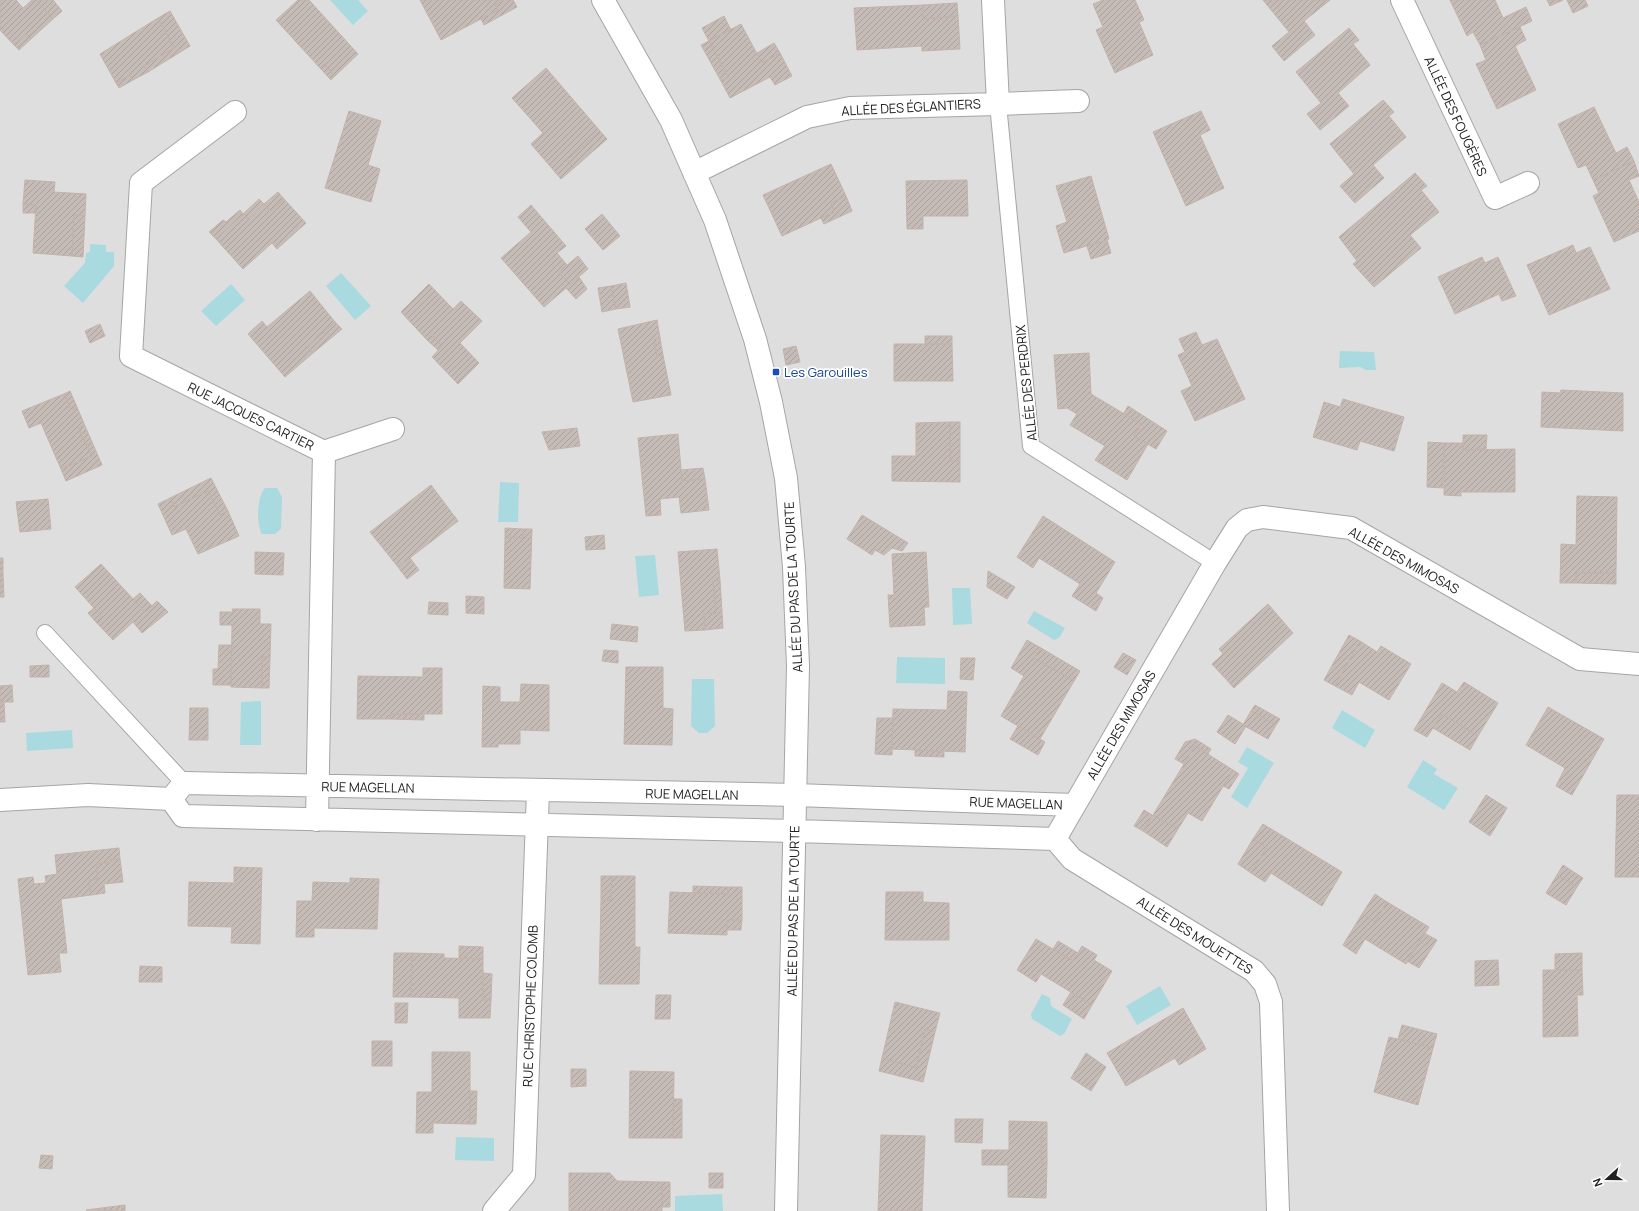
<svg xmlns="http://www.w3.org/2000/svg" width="1639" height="1211" font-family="Manrope,sans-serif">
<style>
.residential{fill:#dfdede}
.water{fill:#a9dadf}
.building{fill:url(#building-hatch);stroke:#c3b2aa}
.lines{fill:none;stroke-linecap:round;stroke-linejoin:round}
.lane-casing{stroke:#a5a5a5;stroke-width:18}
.street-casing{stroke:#a5a5a5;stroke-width:24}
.lane{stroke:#fff;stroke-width:16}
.street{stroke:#fff;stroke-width:22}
.transit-dot{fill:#1a4fb4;stroke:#fff;stroke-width:1.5}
.labels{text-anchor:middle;stroke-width:3.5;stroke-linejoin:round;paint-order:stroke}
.street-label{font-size:13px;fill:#212121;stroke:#fff}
.transit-label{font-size:13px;fill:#164399;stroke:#fff;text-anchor:start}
</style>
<defs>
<pattern id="building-hatch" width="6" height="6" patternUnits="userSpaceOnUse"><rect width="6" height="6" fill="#c6bcb7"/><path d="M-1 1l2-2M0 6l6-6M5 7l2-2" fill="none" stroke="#aaa19d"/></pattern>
</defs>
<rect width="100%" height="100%" fill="#f1ede8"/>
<path class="residential" d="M0 0H1639V1211H0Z"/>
<path class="water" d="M330 0H358L368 11 353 25Z
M90 244 106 245V252H114V266L83 303 64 286 85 263 86 253 90 252Z
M341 273 371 306 355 320 326 286Z
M231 284 245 300 216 326 201 311Z
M1340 351 1374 352 1376 370H1366L1360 367 1339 368Z
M500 482 519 483 518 522H498Z
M265 488H277L282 497 281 529 275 534H262C256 525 257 496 265 488Z
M655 555 659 595 639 597 635 556Z
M952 588H970L972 624 953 625Z
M1034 611 1065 628 1059 638 1054 640 1027 623Z
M897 657 945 658V684L896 683Z
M692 679H714L715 726 707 733H699L691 726Z
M261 701V745H240L241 702Z
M1342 710 1375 730 1365 748 1332 728Z
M72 730 73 748 27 751 26 733Z
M1247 747 1274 763 1247 808 1231 797 1248 768 1238 762Z
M1423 760 1437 769 1434 774 1458 788 1444 810 1407 787Z
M1160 986 1171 1005 1137 1025 1126 1006Z
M1042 994 1050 998 1051 1006 1072 1019 1064 1034 1060 1036 1032 1019 1031 1014Z
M456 1137 494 1138V1161L455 1160Z
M722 1194 723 1211H675V1196Z"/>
<path class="building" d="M0 0H16L23 8 32 0H36L53 19 31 39 26 34 14 45 0 30Z
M36 0H53L62 11 53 19Z
M298 0H309L358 54 335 76 324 64 320 68 276 20Z
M420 0H504L495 5 498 10 441 40Z
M504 0H513L517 7 484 25 481 19 498 10 495 5Z
M1103 0H1135L1144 20 1139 22 1153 55 1115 73 1096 30 1103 27 1093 4Z
M1263 0H1330L1304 21 1315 35 1284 61 1272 46 1289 32Z
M1450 0H1495L1503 18 1526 7 1532 21 1480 45 1473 32 1467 36Z
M1547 0H1563L1550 6Z
M1567 0H1585L1588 6 1573 13Z
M957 3 958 16 923 19V5Z
M923 5V19L958 16 960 49 922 51V46L857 50 854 8Z
M170 11 190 46 148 72 144 66 174 48 158 18Z
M724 16 731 30 709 41 702 28Z
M158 18 174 48 144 66 148 72 133 80 130 75 116 83 100 54Z
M741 24 762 63 780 53 792 76 775 85 770 77 730 98 721 81 728 77 709 41Z
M1520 27 1526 40 1515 46 1536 90 1497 109 1476 64 1486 60 1480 45Z
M1349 28 1359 40 1353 44 1370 65 1338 93 1349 106 1320 130 1307 114 1321 103 1296 72Z
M26 34 31 39 19 50 14 45Z
M709 41 728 77 721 81 701 45Z
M774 43 780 53 762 63 757 53Z
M324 64 335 76 331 80 320 68Z
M546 68 600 131 567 160 574 168 561 179 531 144 543 133 512 98Z
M130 75 133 80 119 88 116 83Z
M1383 100 1394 112 1389 116 1406 137 1373 165 1384 178 1355 203 1340 186 1354 174 1330 144Z
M1594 107 1616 153 1627 147 1634 161 1593 180 1586 165 1578 168 1558 124Z
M349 111 381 121 368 165 380 169 371 202 325 188Z
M1201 111 1210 130 1200 135 1224 188 1186 206 1153 132Z
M600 131 607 139 574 168 567 160Z
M1634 161 1639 176 1629 180 1639 202V231L1614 242 1593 196 1599 193 1593 180Z
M831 164 846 196 831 203 834 212 782 236 763 195Z
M1415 173 1427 186 1421 190 1439 212 1410 235 1421 248 1374 287 1353 264 1357 261 1339 237Z
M1091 176 1109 239 1064 253 1056 226 1067 222 1056 186Z
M25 180 55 182 54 192 86 194 85 216 74 215 72 256 33 253 36 205 23 204Z
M967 180 968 216H923V229H907L906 181Z
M278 192 284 199 270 211 264 204Z
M846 196 852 211 824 224 821 218 834 212 831 203Z
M259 199 264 204 249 219 243 214Z
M284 199 306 223 277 249 272 243 243 269 216 239 243 214 249 219 264 204 270 211Z
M23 204 36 205V213H23Z
M531 205 566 246 557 253 567 265 559 272 570 284 579 277 587 289 576 299 566 288 544 307 501 258 531 232 518 217Z
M240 210 243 214 216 239 209 232 223 220 226 222Z
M602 214 620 236 603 250 585 229Z
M74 215 85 216 83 257 72 256Z
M1107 240 1111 253 1091 259 1087 246Z
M1573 245 1576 253 1590 247 1610 289 1549 315 1527 265Z
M578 256 588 269 570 284 559 272Z
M1482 257 1485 263 1498 257 1516 296 1502 301 1499 294 1455 314 1438 277Z
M626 283 630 307 616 309 611 286Z
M429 284 453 309 461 301 482 321 460 343 479 363 458 384 432 357 442 346 432 335 427 340 401 312Z
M611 286 616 309 602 312 598 288Z
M310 291 335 322 308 346 313 353 285 377 248 334 262 321 267 327Z
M657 320 660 338 654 340 657 356 663 355 671 395 633 402 618 329Z
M335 322 342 329 313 353 308 346Z
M100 324 105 336 90 343 85 331Z
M1196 332 1202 345 1217 339 1245 399 1195 421 1181 391 1192 386 1178 355 1185 352 1179 339Z
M432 335 442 346 438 350 427 340Z
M925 336H952V344H925Z
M660 338 663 355 657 356 654 340Z
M894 344H952L953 381H894Z
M796 346 800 362 786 365 783 349Z
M1089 353 1091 394 1141 424 1134 436 1148 444 1127 480 1095 460 1105 446 1070 425 1077 414 1067 408 1058 409 1054 355Z
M1561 390 1623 393V431L1541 427 1542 392 1560 393Z
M70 391 77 407 71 410 64 394Z
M64 394 71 410 77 407 85 426 78 428 92 456 61 469 41 423 29 428 22 411Z
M1343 399 1404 417 1394 451 1360 441 1357 450 1313 437 1324 402 1340 407Z
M1128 406 1167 431 1156 449 1134 436 1141 424 1124 413Z
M950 422V461H960V482L892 481V456H916V423Z
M950 422H960V461H950Z
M85 426 102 465 66 481 61 469 92 456 78 428Z
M577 428 580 446 549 450 542 432Z
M678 434 682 481 705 479 709 510 681 513 679 497 660 499 661 515 646 516 638 438Z
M1463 435H1487L1486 449 1463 450Z
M1428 442 1444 443 1443 488 1427 487Z
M1444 443H1464L1463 450 1515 449V492H1461V496L1444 495Z
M703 468 705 479 682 481 681 470Z
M211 478 228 511 220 515 208 491 174 507 170 498Z
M431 485 458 521 398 567 370 532Z
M208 491 220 515 228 511 239 536 198 554 186 529 172 535 158 504 170 498 174 507Z
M1577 496 1617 497 1616 573H1576V583H1560L1561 544 1576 545Z
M48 499 51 529 20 532 16 502Z
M862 515 908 543 902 551 892 548 884 555 875 550 872 555 847 539Z
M1043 516 1115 562 1096 593 1103 598 1096 611 1072 596 1080 584 1039 558 1033 568 1017 557Z
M505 528 523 529V538L505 537Z
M523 529H532L530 589 504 588 505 537 523 538Z
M604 535 605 549 586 550 585 537Z
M717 549 720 580 713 581 716 613 704 614 705 630 685 631 678 552Z
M255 552 284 553 283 575 255 574Z
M926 552 929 607H924L925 625 890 627 888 595H894L892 554Z
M0 558H3V575L0 576Z
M410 558 419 570 407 579 398 567Z
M101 564 145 612 157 601 168 612 142 633 133 622 113 640 96 622 102 617 75 587Z
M988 571 1015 587 1007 599 987 587Z
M1576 573H1616V584L1576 583Z
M3 575 4 597H0V576Z
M720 580 723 628 705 630 704 614 716 613 713 581Z
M140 593 152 606 145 612 133 599Z
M466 596 484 597V614L466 613Z
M429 602 448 603V615L428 614Z
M1268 604 1293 633 1234 688 1212 664 1223 654 1219 649Z
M94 608 102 617 96 622 88 613Z
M232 609H260V624H271L270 657H262V688L231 687 232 625H220V612H233Z
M612 624 638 627 637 642 610 639Z
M1349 635 1360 641 1335 686 1324 680Z
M1027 640 1041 648 1034 658 1074 681 1040 739 1001 716 1024 676 1011 668Z
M1360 641 1377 652 1381 646 1411 664 1389 700 1359 682 1352 695 1335 686Z
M219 645H232L231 685H213V669H218Z
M1041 648 1080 671 1074 681 1034 658Z
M604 650 618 651V663L602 661Z
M1123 653 1136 660 1127 675 1114 667Z
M262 657H270L269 688H262Z
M961 658H975L973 680 960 679Z
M49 665V677H30V666Z
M626 667H663V708L673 709 672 745 624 744Z
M423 668H442V714H390V719H357L358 676 423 677Z
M1464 682 1498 703 1478 736 1442 714 1427 737 1414 730 1442 683 1457 692Z
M521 684 549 685V731L520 730V744H498V747H482L483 686 500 687V702H520Z
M12 685 13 702H0V686Z
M948 691 967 692 965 752 892 749 893 709 947 710Z
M0 702H4L5 722H0Z
M1255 705 1280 719 1276 725 1251 711Z
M1548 707 1604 739 1572 795 1556 786 1565 768 1526 745Z
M190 708H208V740H189Z
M1251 711 1276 725 1268 739 1243 725Z
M390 714H424V720L390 719Z
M1442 714 1478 736 1470 750 1433 728Z
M1228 715 1246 726 1235 744 1217 732Z
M877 718H893L892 755 875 754Z
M1018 726 1045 742 1038 755 1010 739Z
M1195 739 1211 749 1208 754 1195 746 1184 764 1175 759 1185 742Z
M1195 746 1233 770 1202 821 1188 813 1178 829 1153 815Z
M915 750 944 752V757L915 756Z
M1233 770 1239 774 1229 789 1223 786Z
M1486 795 1507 808 1490 836 1469 822Z
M1617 795H1639V877H1615Z
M1144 810 1152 815 1143 831 1134 826Z
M1153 815 1178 829 1167 847 1143 831Z
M1263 824 1342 872 1322 906 1271 873 1265 882 1251 873 1267 847 1253 839Z
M1253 839 1267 847 1251 873 1238 864Z
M119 848 120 859 110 860 111 862 96 864 98 879 89 880 91 895 61 899 67 953H59L61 972 28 975 18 879 33 877 34 884 46 883 45 876 57 874 55 855Z
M120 859 123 882 104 884 105 893 91 895 89 880 98 879 96 864 111 862 110 860Z
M1563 865 1583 878 1577 887 1557 875Z
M234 867 262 868 260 944 231 943 232 927 188 926 189 882 234 883Z
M1557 875 1577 887 1566 905 1546 893Z
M601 876H612L611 900H601Z
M612 876H635V947H640L639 984H599L601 900H611Z
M350 878 379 879 377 929 314 928V937H296L297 901H312L313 882 350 883Z
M693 886 727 887 728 894 693 893Z
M727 887H742V920H727V935L668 933 670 892 728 894Z
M886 892H923V902L949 903V940H885Z
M1375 894 1387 902 1375 922 1362 914Z
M1387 902 1429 927 1406 964 1365 939 1356 954 1343 945 1362 914 1375 922Z
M727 920H742L741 930H727Z
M1424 933 1437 940 1419 968 1407 961Z
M1036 939 1073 961 1082 946 1097 955 1094 960 1112 971 1092 1005 1041 974 1036 982 1017 970Z
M1058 941 1078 953 1073 961 1053 949Z
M459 946 483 947V959L459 958Z
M394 953H412L411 997H393Z
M412 953 444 954V958L483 959V1000H491L490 1018H459V998L411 997Z
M1582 953V970H1555V954Z
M1498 960 1499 985 1475 986V961Z
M140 966 162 967V982H139Z
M1543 970H1582L1583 995H1577L1578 1036 1543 1037Z
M483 973 492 974 491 1000H483Z
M1071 992 1092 1005 1084 1019 1063 1005Z
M656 995H671L670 1019H655Z
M895 1002 940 1013 935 1032 925 1029 916 1068 882 1058Z
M395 1003H408L407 1023H395Z
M1183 1008 1206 1049 1179 1065 1175 1058 1126 1086 1107 1053Z
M1402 1025 1437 1034 1433 1048 1398 1039Z
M925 1029 935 1032 923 1082 879 1071 882 1058 916 1068Z
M1389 1037 1433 1048 1418 1105 1374 1092Z
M372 1041H392V1066H372Z
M432 1052H470V1124L433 1123V1133H416L417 1092H432Z
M1086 1053 1106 1067 1091 1091 1071 1078Z
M571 1069H586V1086L571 1087Z
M630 1071 674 1072 673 1138H629Z
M470 1091H477L476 1124H470Z
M674 1099H682V1138H673Z
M955 1119H983L982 1143 955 1142Z
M1009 1121 1047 1122V1138H1041V1163H1047L1046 1198 1008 1197V1165H982V1150H1009Z
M881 1135 925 1136 922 1211H878Z
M1041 1138H1047V1163H1041Z
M41 1155 53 1156 52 1169 39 1168Z
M569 1173H610L617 1181 662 1182V1211H569Z
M709 1173H723V1188H709Z
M662 1182H670V1207H662Z
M125 1205V1211L86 1210Z"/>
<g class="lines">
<g class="lane-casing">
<path id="lane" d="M998 104 1031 446 1215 563
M45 633 184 783"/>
</g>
<g class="street-casing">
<path id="street" d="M603 0 671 120 715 220 755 339 771 402 786 478 794 567 798 666 786 1211
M1402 0 1495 198 1528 183
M998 104 1078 101
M235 112 141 183 131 356 324 452 317 820
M694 173 807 117 850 108 998 104 993 0
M324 452 393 429
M0 800 88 795 171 799
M1055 839 795 831 183 816 171 799 184 783 796 795 1074 805
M1055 839 1215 563 1237 528 1247 520 1263 517 1351 528 1580 659 1639 664
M1055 839 1072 859 1254 971 1265 984 1271 1002 1278 1211
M494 1211 524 1175 538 791"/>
</g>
<use href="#lane" class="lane"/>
<use href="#street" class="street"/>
</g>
<rect class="transit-dot" x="772" y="368" width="8" height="8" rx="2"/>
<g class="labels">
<g class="street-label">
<text transform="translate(911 107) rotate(-3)" y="5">ALLÉE DES ÉGLANTIERS</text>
<text transform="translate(1456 116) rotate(65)" y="5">ALLÉE DES FOUGÈRES</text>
<text transform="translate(1026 383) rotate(-96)" y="5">ALLÉE DES PERDRIX</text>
<text transform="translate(251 416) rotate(26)" y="5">RUE JACQUES CARTIER</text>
<text transform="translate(1404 560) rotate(29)" y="5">ALLÉE DES MIMOSAS</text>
<text transform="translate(793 587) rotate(-93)" y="5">ALLÉE DU PAS DE LA TOURTE</text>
<text transform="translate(1121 725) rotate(-60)" y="5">ALLÉE DES MIMOSAS</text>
<text transform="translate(368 787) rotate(1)" y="5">RUE MAGELLAN</text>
<text transform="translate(692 794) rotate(1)" y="5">RUE MAGELLAN</text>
<text transform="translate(1016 803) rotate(2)" y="5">RUE MAGELLAN</text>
<text transform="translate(793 911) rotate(-89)" y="5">ALLÉE DU PAS DE LA TOURTE</text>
<text transform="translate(1195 935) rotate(32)" y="5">ALLÉE DES MOUETTES</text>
<text transform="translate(530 1006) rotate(-88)" y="5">RUE CHRISTOPHE COLOMB</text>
</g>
<g class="transit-label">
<text x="784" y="377">Les Garouilles</text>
</g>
</g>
<g transform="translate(1607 1179) rotate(249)" stroke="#ffffff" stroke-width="3" paint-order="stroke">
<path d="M0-3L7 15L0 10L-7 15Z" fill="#212121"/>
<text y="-6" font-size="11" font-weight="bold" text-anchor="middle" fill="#212121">N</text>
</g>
</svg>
